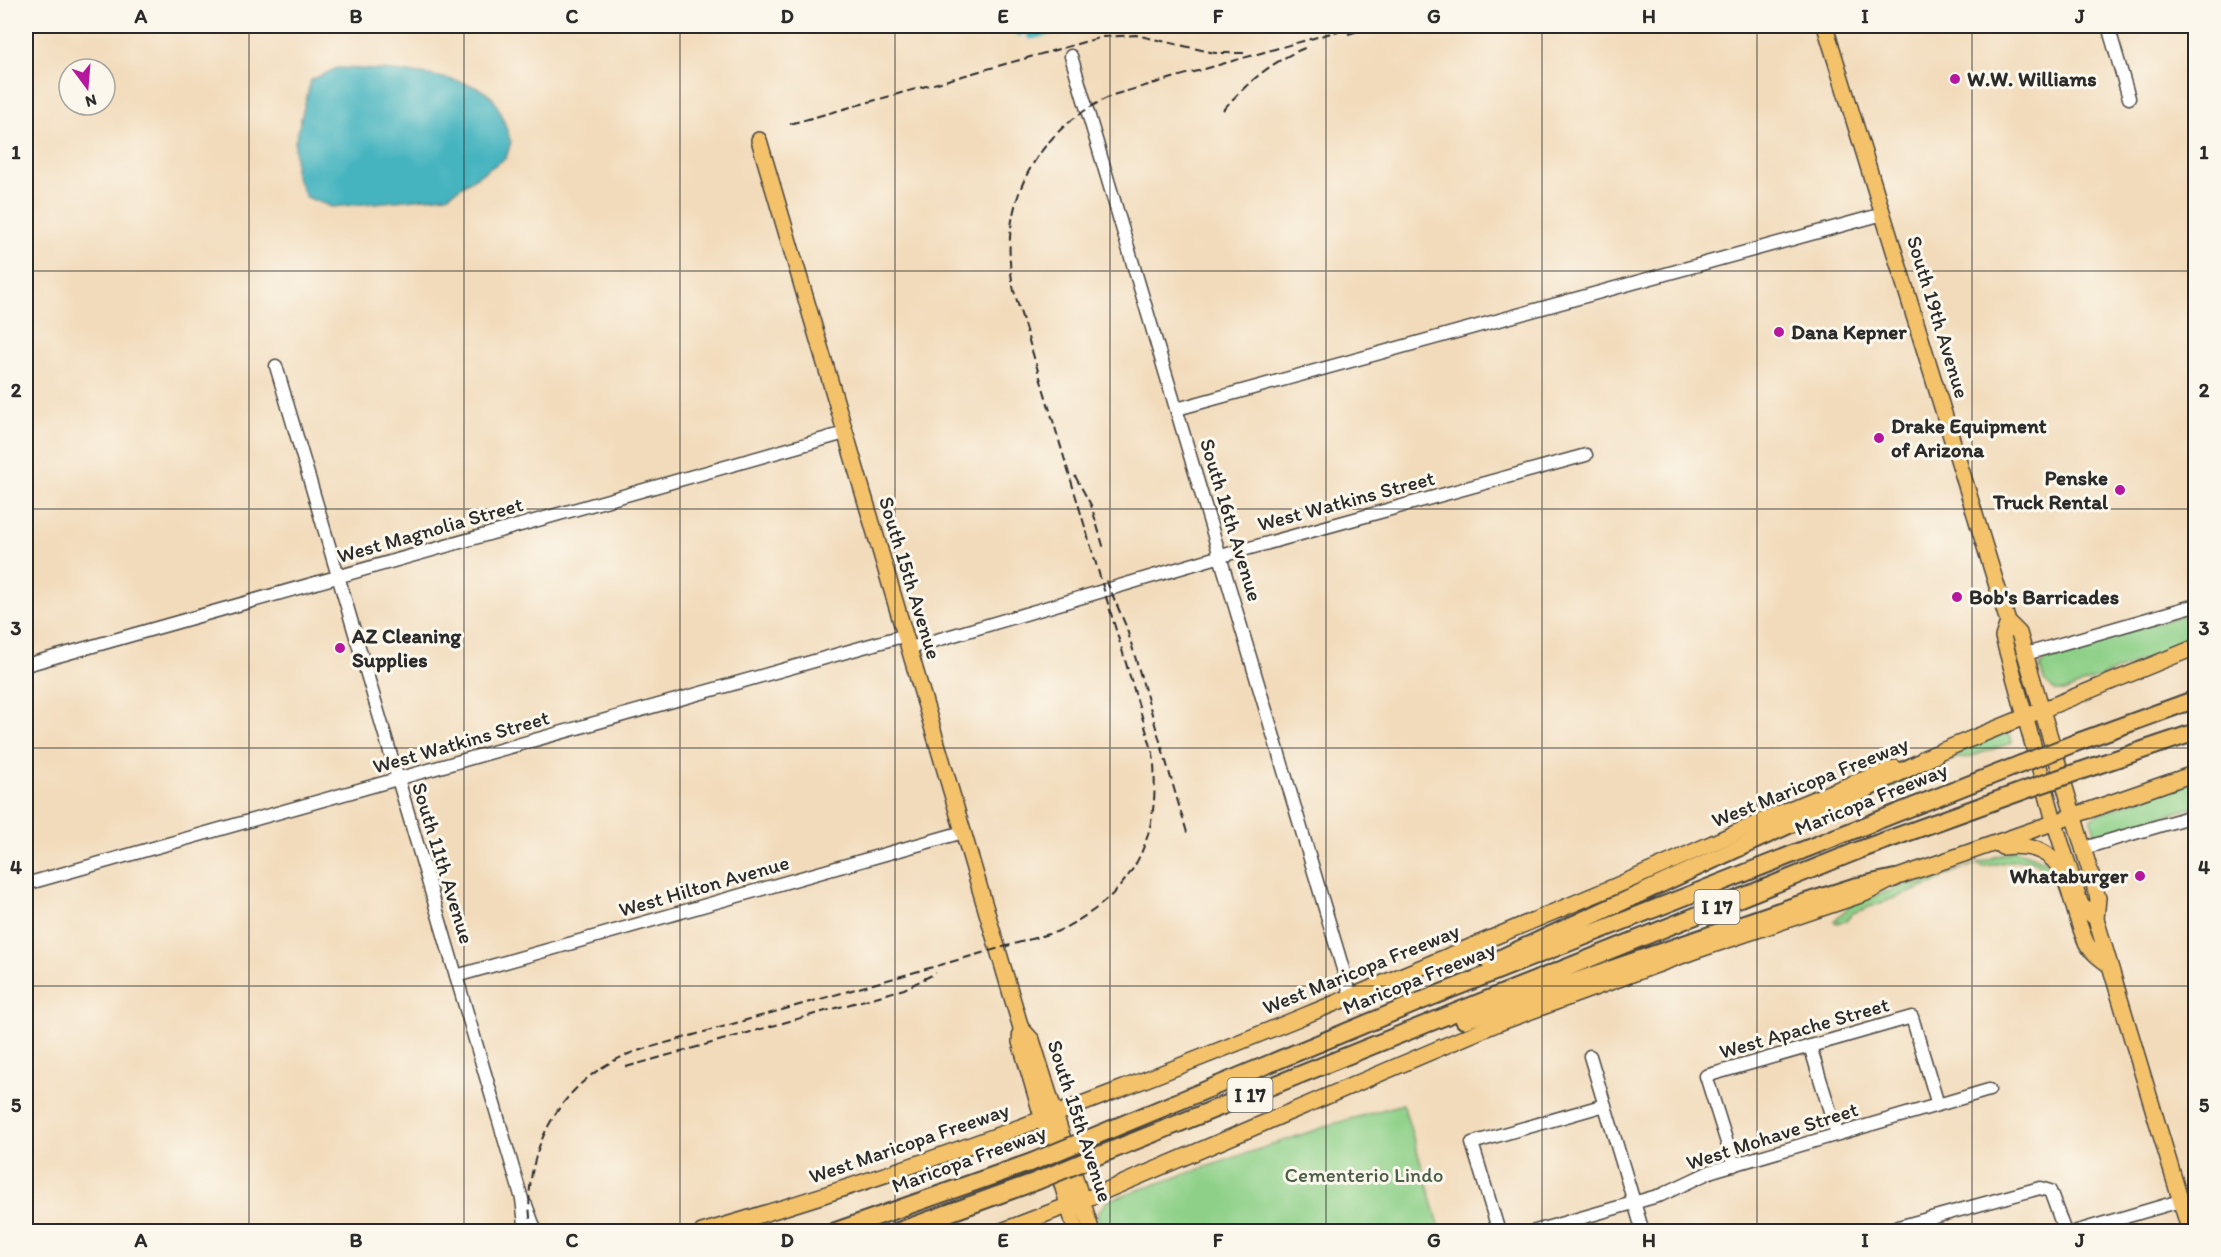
<svg xmlns="http://www.w3.org/2000/svg" width="2221" height="1257" font-family="Itim,sans-serif">
<style>
.green{fill:#8ed088;stroke:#5c7e5a;stroke-width:1.5}
.water{fill:#45b4bf;stroke:#387075;stroke-width:1.5}
.lines{fill:none;stroke-linecap:round;stroke-linejoin:round}
.canal{stroke:#45b4bf;stroke-width:9}
.minor-casing{stroke:#494541;stroke-width:15}
.major-casing{stroke:#494541;stroke-width:18}
.highway-casing{stroke:#494541;stroke-width:20}
.minor{stroke:#fff;stroke-width:12}
.major{stroke:#f3c26a;stroke-width:15}
.highway{stroke:#f3c26a;stroke-width:16}
.rail{stroke:#2b2b2b;stroke-width:2;stroke-dasharray:9 4.5;stroke-linecap:butt}
.highway-bridge-casing{stroke:#494541;stroke-width:20;stroke-linecap:butt}
.highway-bridge{stroke:#f3c26a;stroke-width:16}
.grid{fill:none;stroke:#2b2b2b;stroke-width:1.5;stroke-opacity:0.55}
.poi-dot{fill:#b5179e;stroke:#fbf7ec;stroke-width:2}
.labels{text-anchor:middle;stroke-width:6;stroke-linejoin:round;paint-order:stroke}
.shield{fill:#fbf7ec;stroke:#696865;stroke-width:1.5}
.shield-label{font-size:20px;font-weight:bold;fill:#2b2b2b}
.poi-label{font-size:21px;font-weight:bold;fill:#2b2b2b;stroke:#fbf7ec;text-anchor:start}
.street-label{font-size:21px;fill:#2b2b2b;stroke:#fbf7ec}
.park-label{font-size:21px;fill:#495d47;stroke:#fbf7ec}
.neatline{fill:none;stroke:#2b2b2b;stroke-width:2}
.grid-label{font-size:20px;text-anchor:middle;font-weight:bold;fill:#2b2b2b}
</style>
<rect width="100%" height="100%" fill="#fbf7ec"/>
<filter id="ink" filterUnits="userSpaceOnUse"><feTurbulence type="fractalNoise" baseFrequency=".0167" numOctaves="2"/><feDisplacementMap in="SourceGraphic" scale="12" xChannelSelector="R" yChannelSelector="G"/><feConvolveMatrix kernelMatrix="1 2 1 2 8 2 1 2 1" color-interpolation-filters="sRGB"/></filter>
<filter id="wash" filterUnits="userSpaceOnUse"><feTurbulence type="fractalNoise" baseFrequency=".008" numOctaves="4" result="noise"/><feDisplacementMap in="SourceGraphic" scale="24" xChannelSelector="R" yChannelSelector="G"/><feGaussianBlur stdDeviation="1.35" result="paint"/><feColorMatrix in="noise" values="0 0 0 0 0 0 0 0 0 0 0 0 0 0 0 0 0 1.4 0 .05"/><feComposite in="paint" operator="in"/></filter>
<g filter="url(#wash)">
<rect width="100%" height="100%" fill="#f2dbbb"/>
<path class="green" d="M2195 612V639L2066 691H2055L2044 680 2040 667 2046 658 2078 651 2082 648 2081 644Z
M2005 732 2011 737 2012 743 1966 758H1956L1925 773 1924 777 1889 789 1887 784 1948 755Z
M2195 779V807L2096 835 2091 819 2099 814Z
M2015 850 2046 861 2062 889 2057 890C2043 850 2017 859 1983 867L1978 863 1946 875 1935 883 1853 913 1846 921 1836 923 1834 921 1853 903 1910 884 1915 885Z
M1403 1104 1441 1231H1102L1097 1213 1109 1200 1333 1124Z"/>
<path class="water" d="M337 68C370 69 473 73 493 99 502 111 506 129 511 142L506 158 447 196 332 207 306 197 295 174V142L311 80Z"/>
<g class="lines">
<path class="canal" d="M1013 26 1019 32
M1031 35 1069 26"/>
</g>
</g>
<g filter="url(#ink)">
<g class="lines">
<g class="minor-casing">
<path id="minor" d="M2108 26 2129 98
M1071 56 1351 996
M276 366 522 1199 526 1232
M1177 409 1883 214
M910 648 1221 556 1586 455
M2026 654 2196 605
M26 665 845 433
M2084 848 2196 815
M26 884 906 635
M456 976 963 832
M1810 1046 1837 1134
M1590 1056 1643 1232
M1734 1165 1706 1076 1912 1017 1938 1105
M526 1205 536 1232
M1499 1232 1472 1143 1605 1105
M1532 1232 1661 1195 1712 1171 1989 1090
M1880 1232 2040 1188 2050 1191 2065 1232
M2074 1232 2180 1201"/>
</g>
<g class="major-casing">
<path id="major" d="M1825 26 2008 622 2019 633 2098 898 2096 919 2190 1232
M759 140 1021 1028 1020 1042 1076 1232
M2008 622 2003 637 2055 824 2081 905 2096 919
M1924 758 2196 647
M2002 847C2073 839 2064 894 2086 942 2090 951 2101 959 2109 965
M1021 1028 1032 1040 1092 1232
M702 1232C1010 1144 1304 1016 1599 893 1697 852 1794 803 1895 768
M999 1232 1093 1196 1496 1024 1692 952 1864 894 1895 878 2196 773"/>
</g>
<g class="highway-casing">
<path id="highway" d="M2075 743 2196 699
M2080 771 2196 732
M1490 963 1858 793 1935 755
M1464 1020 1797 905 1853 887 1895 878
M1090 1138 1421 1001 2021 764
M1095 1157 1862 849 2031 788
M833 1232 1032 1162
M896 1232 1037 1181"/>
</g>
<use href="#minor" class="minor"/>
<use href="#major" class="major"/>
<use href="#highway" class="highway"/>
<path class="rail" d="M1291 32 1315 26
M1348 34 1377 26
M1223 110C1248 82 1272 61 1307 47
M790 124 1102 37 1136 35 1215 53H1246
M1075 476 1091 505 1104 549
M1106 580 1126 626 1188 836
M626 1067 904 989 936 973
M532 1232C518 1155 560 1078 634 1052L1056 932C1135 895 1162 838 1153 753L1014 291C996 205 1034 131 1113 95L1356 26"/>
<g class="highway-bridge-casing">
<path id="highway-bridge" d="M2021 764 2075 743
M2031 788 2080 771
M1032 1162 1090 1138
M1037 1181 1095 1157"/>
</g>
<use href="#highway-bridge" class="highway-bridge"/>
</g>
</g>
<path class="grid" d="M249 26V1232M464 26V1232M680 26V1232M895 26V1232M1110 26V1232M1326 26V1232M1542 26V1232M1757 26V1232M1972 26V1232M26 271H2196M26 509H2196M26 748H2196M26 986H2196"/>
<g class="poi-dot">
<circle cx="1955" cy="79" r="6"/>
<circle cx="1779" cy="332" r="6"/>
<circle cx="1879" cy="438" r="6"/>
<circle cx="2120" cy="490" r="6"/>
<circle cx="1957" cy="597" r="6"/>
<circle cx="340" cy="648" r="6"/>
<circle cx="2140" cy="876" r="6"/>
</g>
<g class="labels">
<g class="shield">
<rect x="1694.5" y="890" width="45" height="34" rx="4.5"/>
<rect x="1227.5" y="1078" width="45" height="34" rx="4.5"/>
</g>
<g class="shield-label">
<text x="1717" y="914">I 17</text>
<text x="1250" y="1102">I 17</text>
</g>
<g class="poi-label">
<text x="1967" y="86">W.W. Williams</text>
<text x="1791" y="339">Dana Kepner</text>
<text x="1891" y="433">Drake Equipment<tspan x="1891" dy="24">of Arizona</tspan></text>
<text x="2108" y="485" text-anchor="end">Penske<tspan x="2108" dy="24">Truck Rental</tspan></text>
<text x="1969" y="604">Bob's Barricades</text>
<text x="352" y="643">AZ Cleaning<tspan x="352" dy="24">Supplies</tspan></text>
<text x="2128" y="883" text-anchor="end">Whataburger</text>
</g>
<g class="street-label">
<text transform="translate(1938 317) rotate(73)" y="7">South 19th Avenue</text>
<text transform="translate(1346 501) rotate(-15)" y="7">West Watkins Street</text>
<text transform="translate(1231 520) rotate(73)" y="7">South 16th Avenue</text>
<text transform="translate(430 530) rotate(-16)" y="7">West Magnolia Street</text>
<text transform="translate(910 578) rotate(73)" y="7">South 15th Avenue</text>
<text transform="translate(461 742) rotate(-16)" y="7">West Watkins Street</text>
<text transform="translate(1810 782) rotate(-22)" y="7">West Maricopa Freeway</text>
<text transform="translate(1871 799) rotate(-22)" y="7">Maricopa Freeway</text>
<text transform="translate(443 863) rotate(73)" y="7">South 11th Avenue</text>
<text transform="translate(704 886) rotate(-16)" y="7">West Hilton Avenue</text>
<text transform="translate(1361 969) rotate(-22)" y="7">West Maricopa Freeway</text>
<text transform="translate(1419 978) rotate(-22)" y="7">Maricopa Freeway</text>
<text transform="translate(1804 1028) rotate(-16)" y="7">West Apache Street</text>
<text transform="translate(1080 1121) rotate(72)" y="7">South 15th Avenue</text>
<text transform="translate(1772 1136) rotate(-18)" y="7">West Mohave Street</text>
<text transform="translate(909 1143) rotate(-19)" y="7">West Maricopa Freeway</text>
<text transform="translate(969 1159) rotate(-20)" y="7">Maricopa Freeway</text>
</g>
<g class="park-label">
<text x="1364" y="1182">Cementerio Lindo</text>
</g>
</g>
<rect width="2221" height="1257" fill="none" stroke="#fbf7ec" stroke-width="66"/>
<g transform="translate(87 87) rotate(164)"><circle r="28" fill="#fbf7ec" stroke="#a8a59f" stroke-width="1.5"/>
<path d="M0-4.5L10 22L0 15L-10 22Z" fill="#b5179e"/>
<text y="-9" font-size="16" font-weight="bold" text-anchor="middle" fill="#2b2b2b">N</text>
</g>
<rect x="33" y="33" width="2155" height="1191" class="neatline"/>
<g class="grid-label">
<text x="141" y="23">A</text>
<text x="356" y="23">B</text>
<text x="572" y="23">C</text>
<text x="787" y="23">D</text>
<text x="1003" y="23">E</text>
<text x="1218" y="23">F</text>
<text x="1434" y="23">G</text>
<text x="1649" y="23">H</text>
<text x="1865" y="23">I</text>
<text x="2080" y="23">J</text>
<text x="16" y="159">1</text>
<text x="2204" y="159">1</text>
<text x="16" y="397">2</text>
<text x="2204" y="397">2</text>
<text x="16" y="635">3</text>
<text x="2204" y="635">3</text>
<text x="16" y="874">4</text>
<text x="2204" y="874">4</text>
<text x="16" y="1112">5</text>
<text x="2204" y="1112">5</text>
<text x="141" y="1247">A</text>
<text x="356" y="1247">B</text>
<text x="572" y="1247">C</text>
<text x="787" y="1247">D</text>
<text x="1003" y="1247">E</text>
<text x="1218" y="1247">F</text>
<text x="1434" y="1247">G</text>
<text x="1649" y="1247">H</text>
<text x="1865" y="1247">I</text>
<text x="2080" y="1247">J</text>
</g>
</svg>
